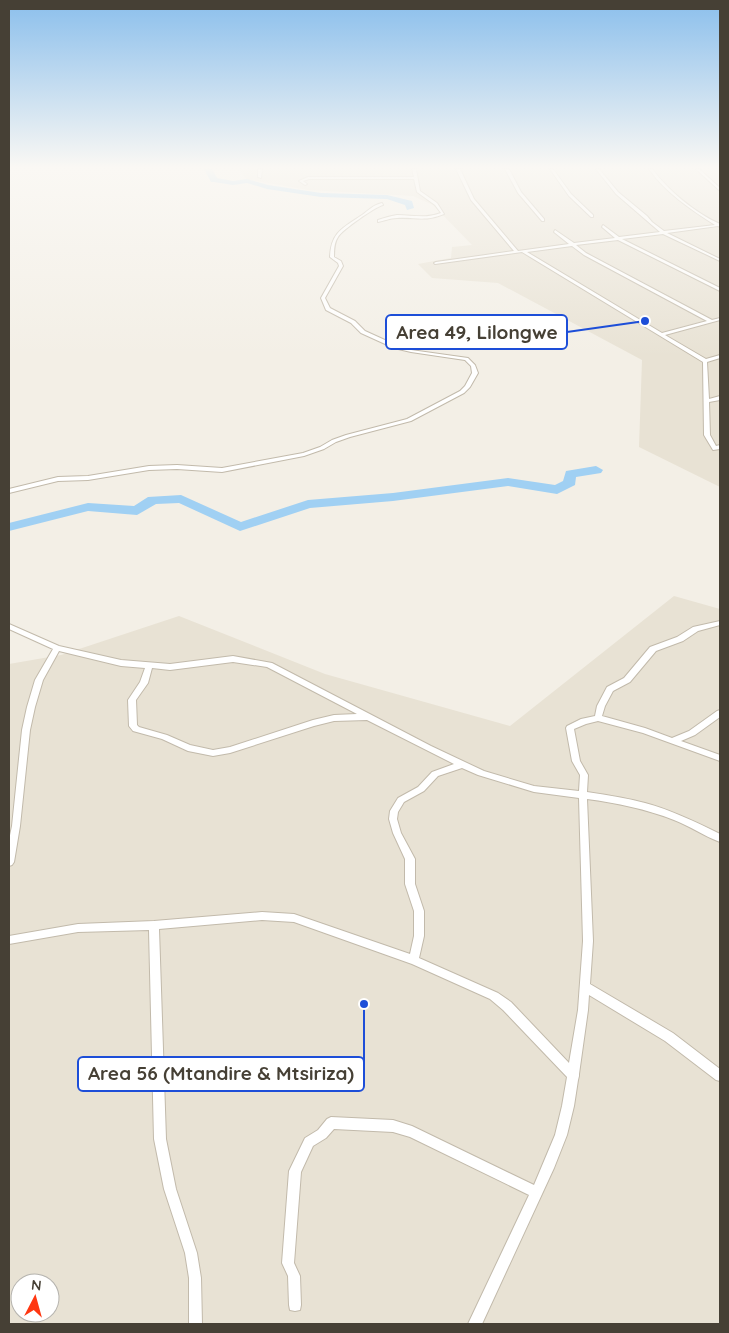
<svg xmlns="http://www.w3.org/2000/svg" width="729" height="1333" font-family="Quicksand,sans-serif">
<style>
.residential{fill:#e8e2d4;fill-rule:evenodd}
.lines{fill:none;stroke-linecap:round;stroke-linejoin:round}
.river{fill:#a0d0f3;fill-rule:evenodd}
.street-casing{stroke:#c2baab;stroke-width:2}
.street{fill:#fff;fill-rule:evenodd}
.leader{fill:none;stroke:#1d4ed8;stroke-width:2}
.callout-dot{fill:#1d4ed8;stroke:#fff;stroke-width:2}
.callout{fill:#fff;stroke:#1d4ed8;stroke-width:2}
.callout-label{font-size:19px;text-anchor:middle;font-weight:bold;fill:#464035}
</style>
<rect width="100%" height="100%" fill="#f3efe6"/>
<path class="residential" d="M239 169H720V487L639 447 642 360 498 283 432 278 418 264 451 258 452 247 472 245 433 205 413 196 308 190 246 179Z
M674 596 720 609V1324H9V664L61 655 179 616 325 674 510 726ZM20 1283H50V1313H20Z"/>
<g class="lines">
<path class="river" d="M204 169H212L217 178 233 181 247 179 268 185 321 193 387 195 412 201 414 208 407 210 405 205 387 199 321 197 267 189 247 183 233 185 214 182H211Z
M596 466 603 470 601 473 576 477 575 485 557 494 508 486 393 501 310 508 240 531 179 503 156 504 137 515 88 511 9 531V523L88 503 134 506 148 497 181 495 241 522 308 500 393 493 508 478 555 485 563 481 566 471Z"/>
<g class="street-casing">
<path id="street" d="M258 169H262L261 178 258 177Z
M412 169H416L420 191 437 203 444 214C425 222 416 217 397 218 390 218 384 221 378 222V220C384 218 390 216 397 215 413 215 426 219 441 213L435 205 417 192 414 179H309L303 181 307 184 305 185 299 181 308 177H414Z
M456 169H460L474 199 518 251 569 244 554 232 555 230 574 243 615 238 602 227 603 225 619 237 660 232 616 194 596 169H599L618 192 647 216 652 222 664 231 715 225C690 209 666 193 649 169H652C669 191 695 213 720 224V227L718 226 667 233 720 259V261L663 234 622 239 720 288V291L618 240 576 245 586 253 712 320 720 318V320L665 335 706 359 720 355V358L707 362 709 399 720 396V400L709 402 710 435 716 446 720 445V449L713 450 704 435 703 362 522 252 435 264 434 263 436 262 514 251 471 200ZM572 246 584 255 707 321 662 333 527 252Z
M505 169H509L521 192 544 219V221H542L518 193Z
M550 169H553L571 194 593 215V217H591L569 196Z
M696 169H699L720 188V191Z
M382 203 383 205C375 207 342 230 338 237 334 243 334 250 334 257L341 261 343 266 325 298 330 308 355 321 365 331 398 346 411 350 468 358 475 365 478 373 470 387 464 393 411 421 350 437 336 442 324 449 304 456 222 472 177 469 149 470 88 480 58 481 9 493V489L58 477 88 476 149 466 177 465 222 468 303 453 320 447 332 440 346 435 407 419 460 391 465 386 472 373 471 366 465 360 411 352 394 348 361 333 351 323 326 310 321 298 339 266 338 263 330 257C331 232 343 228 362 215 369 210 373 205 382 203Z
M720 621V625L698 631 683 641 656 651 630 682 613 691 605 706 602 716 645 728 672 738 689 731 717 711 720 710V717L695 735 681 741 720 755V761L643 733 598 721 586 724 574 729 580 761 588 775 587 792C607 795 626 798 645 803 671 810 696 822 720 834V842C704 836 690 826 674 820 646 809 617 803 587 799L593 941 590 984 673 1033 720 1069V1081L716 1080 665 1041 589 995 588 1010 579 1074V1076L578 1080 574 1106 567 1135 554 1168 482 1324H468L529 1195 410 1137 393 1132 334 1129 326 1138 313 1146 301 1172 294 1263 300 1276 301 1305 300 1310 295 1311 290 1310 289 1305 288 1276 282 1263 289 1171 305 1138 318 1130 327 1119 331 1117 393 1120 412 1126 534 1185 555 1135 562 1106 567 1077 503 1010 490 999 412 964 294 922 262 920 159 929 166 1139 176 1189 197 1253 201 1278 202 1324H189V1278L185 1253 164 1189 154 1139 149 930 78 932 9 944V936L78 924 154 921 262 912 294 914 410 954 414 936V911L405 884V859L393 833 389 819 390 811 398 798 418 787 432 772 454 764 367 720 334 721 314 726 230 753 213 756 188 751 162 739 133 731 129 726 128 700 140 682 145 668 121 666 59 651 43 680 35 707 30 730 20 826 14 862 12 865 9 866V840L12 826 22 730 27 707 35 680 53 649 9 629V624L59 646 121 660 170 664 233 656 272 663 431 746 484 771 534 786 579 791 580 775 572 761 566 728 567 726 581 719 595 716 597 706 607 687 624 678 650 647 677 637 693 627ZM233 662 267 667 357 714 334 715 313 720 230 747 213 750 190 745 167 735 139 727 137 725 136 700 148 683 152 668 170 670ZM462 768 478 775 534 792 579 798 583 941 578 1010 569 1063 511 1002 498 993 419 958 424 936V911L415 884V859L401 833 397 819 398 812 404 802 424 791 438 776Z"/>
</g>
<use href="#street" class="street"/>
</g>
<linearGradient id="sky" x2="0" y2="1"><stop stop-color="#8bbfec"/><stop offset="0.47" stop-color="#faf8f4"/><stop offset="1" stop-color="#faf8f4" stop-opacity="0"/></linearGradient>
<rect width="729" height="356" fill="url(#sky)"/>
<path class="leader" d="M645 321L567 332M364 1004L364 1074"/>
<g class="callout-dot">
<circle cx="645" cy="321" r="5"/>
<circle cx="364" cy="1004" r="5"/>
</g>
<g class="callout">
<rect x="386" y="315" width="181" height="34" rx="5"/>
<rect x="78" y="1057" width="286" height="34" rx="5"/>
</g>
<g class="callout-label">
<text x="477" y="339">Area 49, Lilongwe</text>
<text x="221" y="1080">Area 56 (Mtandire &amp; Mtsiriza)</text>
</g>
<rect width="729" height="1333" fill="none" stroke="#464035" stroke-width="20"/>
<g transform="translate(35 1298) rotate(6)"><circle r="24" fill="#ffffff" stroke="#b5b3ae"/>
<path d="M0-4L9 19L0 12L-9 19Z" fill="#ff3711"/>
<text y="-8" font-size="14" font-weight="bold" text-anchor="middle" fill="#464035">N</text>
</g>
</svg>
